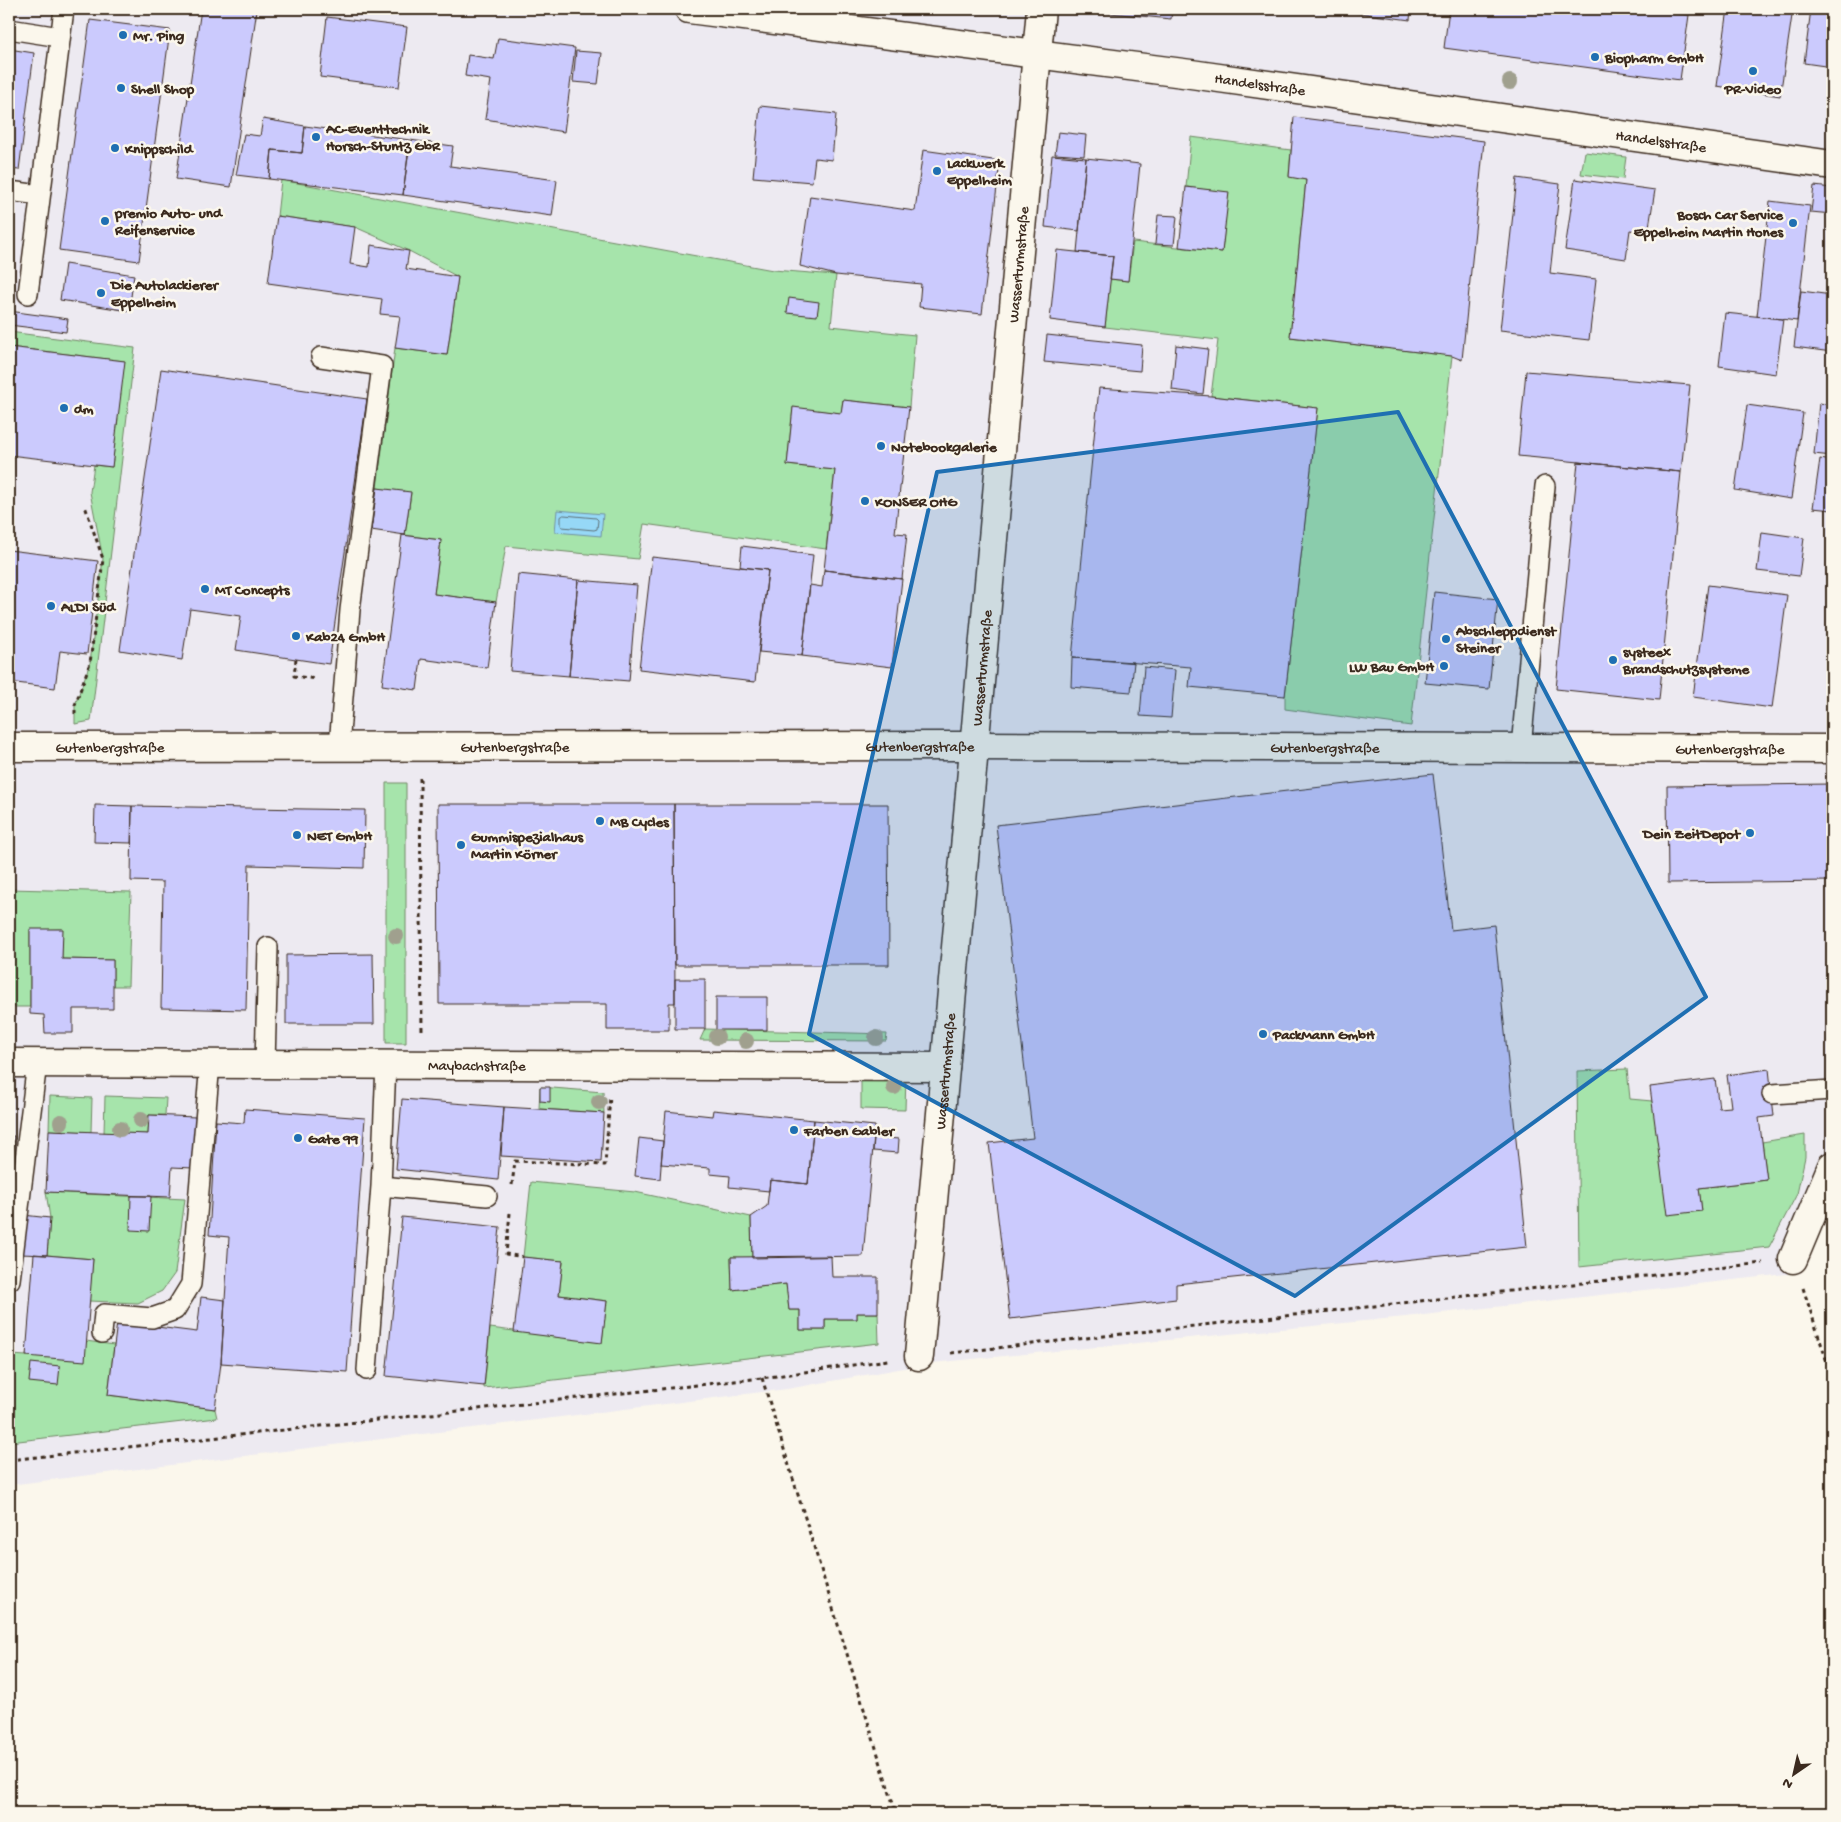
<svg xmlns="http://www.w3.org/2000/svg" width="1841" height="1822" font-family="'Gochi Hand',sans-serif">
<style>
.built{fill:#edeaf1}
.green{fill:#a6e4ab;stroke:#708764}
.water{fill:#96d8f7;stroke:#7292a0}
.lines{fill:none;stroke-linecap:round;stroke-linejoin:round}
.shore{stroke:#5f7075;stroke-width:1}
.building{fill:#cbcafd;stroke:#3b2a1e}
.lane-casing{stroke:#3b2a1e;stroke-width:22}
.street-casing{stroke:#3b2a1e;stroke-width:31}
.path{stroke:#3b2a1e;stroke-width:3;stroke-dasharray:4 4;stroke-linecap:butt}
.lane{stroke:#fbf7ec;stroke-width:19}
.street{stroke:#fbf7ec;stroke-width:28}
.tree{fill:#a0a08e}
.marked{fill:#1f6fb2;fill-opacity:0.2;stroke:#1f6fb2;stroke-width:4;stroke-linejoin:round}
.poi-dot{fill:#1f6fb2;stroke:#fbf7ec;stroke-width:2}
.labels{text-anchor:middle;stroke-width:5;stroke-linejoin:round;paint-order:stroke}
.poi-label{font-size:15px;font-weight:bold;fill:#3b2a1e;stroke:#fbf7ec;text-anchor:start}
.street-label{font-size:15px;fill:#3b2a1e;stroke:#fbf7ec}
</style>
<rect width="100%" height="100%" fill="#fbf7ec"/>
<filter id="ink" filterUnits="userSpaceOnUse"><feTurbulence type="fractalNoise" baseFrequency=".02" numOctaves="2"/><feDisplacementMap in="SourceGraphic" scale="10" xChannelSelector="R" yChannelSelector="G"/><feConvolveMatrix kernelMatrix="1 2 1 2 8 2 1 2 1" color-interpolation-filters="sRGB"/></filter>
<g filter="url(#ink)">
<path class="built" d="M9 9H1832V1194L1824 1213 1787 1274 1415 1316 932 1363 787 1389 9 1485Z"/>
<path class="green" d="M1191 137 1291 150 1289 176 1306 180 1290 337 1452 356 1411 726 1285 709V696L1318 408 1211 396 1218 340 1105 327 1110 279 1128 281 1133 242 1222 252 1228 193 1186 187Z
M1585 152 1626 157 1623 179 1581 174Z
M281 180 773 270 836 275 831 326 915 335 909 407 843 400 841 413 793 408 787 465 835 470 826 549 644 524 638 559 506 546 496 602 434 594 441 540 405 535 411 493 377 488 395 348 447 355 458 277 409 251 355 227 277 216Z
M9 332 135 348 91 721 75 724V705L90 663 103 559 90 492 94 465 112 467 124 361 9 347Z
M386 783H406V1043H386Z
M9 889 131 892 128 986H113V960L62 959V929L30 930V1007H9Z
M705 1029 887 1034 886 1041 700 1040Z
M1627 1069 1630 1099 1652 1101 1702 1211 1699 1188 1767 1180 1762 1142 1805 1135V1157L1797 1194 1769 1247 1579 1267 1577 1071Z
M861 1075 906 1076 905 1110 861 1109Z
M540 1087 603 1092 604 1113 539 1109Z
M50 1096 92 1098 91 1132 49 1130Z
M105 1096 166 1098 165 1115H149L148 1134 104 1133Z
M531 1182 635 1192 751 1217 752 1258 731 1257 732 1290 786 1284 789 1310H800V1330H825V1319H857V1313H878L879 1343 484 1388 490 1328 602 1342 607 1301 559 1295 563 1261 523 1257Z
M46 1192 185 1199 175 1273 162 1291 138 1303 89 1301 93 1259 47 1255 50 1218Z
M86 1341 114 1345 108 1395 215 1409 217 1418 10 1442 12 1355 26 1356Z"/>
<path class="water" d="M557 510 603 514 601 536 555 532Z"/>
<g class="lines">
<path class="shore" d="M564 515 596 518 598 520 597 529 594 530 562 527 561 525V517Z"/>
</g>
<path class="building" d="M201 9H257L231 187 176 179Z
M1111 9H1172L1171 19 1110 13Z
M1330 9H1411L1410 20Z
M1449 9H1641L1689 15 1680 80 1444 48Z
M1728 9H1793L1780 96 1717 86Z
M1811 9H1832V67L1804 63Z
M327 17 407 27 399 87 320 77Z
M90 20 170 30 139 261 59 250Z
M498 38 575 48 564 132 485 119 491 80 465 76 468 55 494 59Z
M9 49 34 53 19 170 9 169Z
M576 51 602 53 598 84 573 82Z
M760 106 836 114 832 160 815 158 812 182 753 177Z
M1294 117 1484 141 1462 360 1452 356 1290 337 1306 180 1289 177Z
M263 119 305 126 302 153 272 150 269 179 236 175 244 134 260 136Z
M305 126 410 140 403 195 269 179 272 150 302 153Z
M1058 132 1086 135 1084 156 1055 154Z
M410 140 453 146 450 166 557 180 552 216 403 195Z
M923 150 1000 161 982 314 919 307 921 284 836 275 800 266 810 196 915 211Z
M1052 155 1086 158 1079 231 1045 227Z
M1086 158 1140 164 1128 281 1110 279 1113 256 1077 252Z
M1517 178 1560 184 1550 273 1596 279 1589 340 1500 330Z
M1575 179 1655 190 1648 233 1630 230 1626 259 1565 250Z
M1814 186 1832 188V214L1811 212Z
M1186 187 1229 192 1222 252 1179 247Z
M1770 201 1810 206 1797 321 1757 316Z
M1158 215 1177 216 1174 245 1155 244Z
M277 216 355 227 350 264 369 267 371 245 409 251 406 269 458 277 447 355 395 348 400 316 380 314 382 299 268 283Z
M1057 250 1113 256 1105 327 1050 320Z
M65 264 134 275 129 311 60 300Z
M1801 291 1832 295V352L1794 347Z
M789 298 819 302 817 316 787 313Z
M9 311 68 319 66 332 9 325Z
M1725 313 1783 319 1776 374 1719 366Z
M1047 335 1142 345 1140 371 1044 362Z
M1176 345 1208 349 1203 394 1172 390Z
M9 347 125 361 112 467 9 455Z
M161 369 367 399 329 664 236 650 241 616 190 609 182 660 120 650Z
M1526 371 1690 385 1681 472 1518 456Z
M1099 388 1211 396 1318 408 1285 696 1189 687 1191 667 1072 658Z
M843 400 909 407 895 533 907 534 902 579 824 570 835 470 787 465 793 407 841 413Z
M1819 403 1832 405V456L1814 454Z
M1747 405 1803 413 1791 499 1735 490Z
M1820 459 1832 461V510L1813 508Z
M1578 462 1681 472 1659 700 1556 689Z
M377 488 411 492 405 535 371 530Z
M1762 532 1804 538 1799 576 1757 571Z
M402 535 441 540 434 594 496 602 487 668 421 659 417 690 382 685Z
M742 546 813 555 802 656 759 652 768 570 740 567Z
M9 550 98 561 87 654 60 651 55 688 9 682Z
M652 557 768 570 755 682 639 669Z
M824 570 902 579 892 667 802 656 810 585 822 587Z
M518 574 578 580 569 676 510 671Z
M578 580 637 585 629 681 569 676Z
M1708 585 1787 595 1772 708 1693 697Z
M1434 592 1498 599 1489 689 1425 683Z
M1072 658 1134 662 1131 692 1071 687Z
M1144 667 1175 670 1171 718 1140 716Z
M1433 774 1451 930 1494 925 1527 1247 1176 1284V1299L1010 1319 989 1143 1033 1138 996 825Z
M1832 784V881L1668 883 1667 786Z
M438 804H674L675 1003H669V1030H607V1004H439Z
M674 804H888L889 965H675Z
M95 805 132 806 131 843 94 842Z
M132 806 365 810 364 868 249 865 246 1010 161 1008 163 882 131 881Z
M1830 881H1832V966H1831Z
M30 929H63L62 959 113 960V1009H73V1033H45L44 1015 30 1014Z
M373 954 374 1024H286V955Z
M675 979H705V1029H675Z
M716 997H767V1030H716Z
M1769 1069 1774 1116 1759 1118 1767 1180 1699 1188 1702 1211 1667 1215 1650 1087 1715 1079 1719 1108 1731 1107 1727 1075Z
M540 1087H550V1102L540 1101Z
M402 1099 504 1107 498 1180 396 1169Z
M504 1107 604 1113 601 1162 501 1156Z
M245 1109 365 1118 347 1372 221 1363 229 1237 209 1235 216 1121 244 1123Z
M713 1110 814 1120 808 1184 770 1180 769 1191 729 1187 730 1176 710 1174V1168L661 1164 666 1111 712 1116Z
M149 1115 196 1117 193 1168 172 1167 170 1197 46 1192 49 1130 148 1134Z
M814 1120 875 1126 863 1256 752 1258 751 1217 767 1206 770 1180 808 1184Z
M9 1136H14L9 1188Z
M874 1137 899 1139 898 1153 873 1151Z
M639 1138 663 1141 660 1179 635 1176Z
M131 1196H151L149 1231 130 1230Z
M23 1215 50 1218 47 1255 20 1254Z
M402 1217 500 1227 484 1386 386 1376Z
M34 1254 93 1259 85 1361 26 1356Z
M831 1256 832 1277H878V1313H857V1319H825V1330H800V1310H789L786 1284 732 1290 731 1257Z
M523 1257 563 1261 559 1295 607 1301 602 1343 514 1332Z
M201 1297 225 1300 221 1363 215 1409 108 1395 117 1322 197 1332Z
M31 1363 60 1366 58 1385 29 1382Z"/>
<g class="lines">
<g class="lane-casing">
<path id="lane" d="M9 29 60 37
M9 191 40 195
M28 294 64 9
M321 357 382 366 350 610 339 746
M1521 748 1545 486
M265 1064 268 947
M386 1064 381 1186 487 1196
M1772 1094 1832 1090
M10 1280 37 1063
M102 1333 104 1314 152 1318 175 1310 191 1284 210 1063
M367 1370 381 1186"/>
</g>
<g class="street-casing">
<g id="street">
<path id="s1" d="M689 9 1191 74 1832 165"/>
<path id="s2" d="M9 747 974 746 1832 749"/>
<path id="s3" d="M9 1063 945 1067"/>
<path d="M1793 1259 1832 1166"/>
<path id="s4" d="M919 1356 1041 9"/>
</g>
</g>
<path class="path" d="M296 659 294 676 316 679
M75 714V705L90 663 103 559 85 506
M420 778 422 1034
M512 1185 515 1161 605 1165 610 1096
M510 1213 506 1254 523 1257
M1803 1288 1832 1377
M951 1353 1763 1263
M762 1378 896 1813
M9 1460 762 1378 888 1360"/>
<use href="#lane" class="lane"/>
<use href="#street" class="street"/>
</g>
<g class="tree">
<circle cx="1510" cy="82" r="8"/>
<circle cx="396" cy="936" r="8"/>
<circle cx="717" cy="1037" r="8"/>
<circle cx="876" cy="1038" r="8"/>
<circle cx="746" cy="1041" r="8"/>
<circle cx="894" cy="1087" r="8"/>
<circle cx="599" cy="1102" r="8"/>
<circle cx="141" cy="1120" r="8"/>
<circle cx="61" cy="1122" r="8"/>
<circle cx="120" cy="1129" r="8"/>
</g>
</g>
<path class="marked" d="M1398 412 1706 997 1295 1296 809 1034 937 472Z"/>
<g class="poi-dot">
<circle cx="123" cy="35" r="5"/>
<circle cx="1595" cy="57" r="5"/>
<circle cx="1753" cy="71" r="5"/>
<circle cx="121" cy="88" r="5"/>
<circle cx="316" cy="137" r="5"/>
<circle cx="115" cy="148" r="5"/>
<circle cx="937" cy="171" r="5"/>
<circle cx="105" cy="221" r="5"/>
<circle cx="1793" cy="223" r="5"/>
<circle cx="101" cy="293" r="5"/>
<circle cx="64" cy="408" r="5"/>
<circle cx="881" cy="446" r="5"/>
<circle cx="865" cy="501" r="5"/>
<circle cx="205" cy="589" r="5"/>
<circle cx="51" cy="606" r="5"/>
<circle cx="296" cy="636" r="5"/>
<circle cx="1446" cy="639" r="5"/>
<circle cx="1613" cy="660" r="5"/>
<circle cx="1444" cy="666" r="5"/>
<circle cx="600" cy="821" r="5"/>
<circle cx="1750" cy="833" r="5"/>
<circle cx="297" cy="835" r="5"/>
<circle cx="461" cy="845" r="5"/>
<circle cx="1263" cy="1034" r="5"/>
<circle cx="794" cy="1130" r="5"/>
<circle cx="298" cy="1138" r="5"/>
</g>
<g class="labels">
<g class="poi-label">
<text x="133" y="40">Mr. Ping</text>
<text x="1605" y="62">Biopharm GmbH</text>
<text x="131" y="93">Shell Shop</text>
<text x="1753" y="93" text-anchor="middle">PR-Video</text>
<text x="326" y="133">AC-Eventtechnik<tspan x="326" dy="17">Horsch-Stuntz GbR</tspan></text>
<text x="125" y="153">Knippschild</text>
<text x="947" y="167">Lackwerk<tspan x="947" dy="17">Eppelheim</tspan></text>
<text x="115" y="217">premio Auto- und<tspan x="115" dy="17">Reifenservice</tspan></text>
<text x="1783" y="219" text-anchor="end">Bosch Car Service<tspan x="1783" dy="17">Eppelheim Martin Hones</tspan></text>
<text x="111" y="289">Die Autolackierer<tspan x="111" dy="17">Eppelheim</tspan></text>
<text x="74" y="413">dm</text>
<text x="891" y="451">Notebookgalerie</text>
<text x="875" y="506">KONSER OHG</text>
<text x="215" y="594">MT Concepts</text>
<text x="61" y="611">ALDI Süd</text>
<text x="1456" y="635">Abschleppdienst<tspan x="1456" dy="17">Steiner</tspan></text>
<text x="306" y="641">Kab24 GmbH</text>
<text x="1623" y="656">systeex<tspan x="1623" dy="17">Brandschutzsysteme</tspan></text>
<text x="1434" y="671" text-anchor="end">LW Bau GmbH</text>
<text x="610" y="826">MB Cycles</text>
<text x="1740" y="838" text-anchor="end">Dein ZeitDepot</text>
<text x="307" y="840">NET GmbH</text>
<text x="471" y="841">Gummispezialhaus<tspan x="471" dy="17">Martin Körner</tspan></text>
<text x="1273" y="1039">PackMann GmbH</text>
<text x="804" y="1135">Farben Gabler</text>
<text x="308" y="1143">Gate 99</text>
</g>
<g class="street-label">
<text dy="5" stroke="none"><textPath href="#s1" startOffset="576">Handelsstraße</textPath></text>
<text dy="5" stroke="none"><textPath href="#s1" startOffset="981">Handelsstraße</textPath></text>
<text dy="5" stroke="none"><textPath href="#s4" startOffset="1096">Wasserturmstraße</textPath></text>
<text dy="5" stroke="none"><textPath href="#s4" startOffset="691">Wasserturmstraße</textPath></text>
<text dy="5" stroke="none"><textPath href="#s2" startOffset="506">Gutenbergstraße</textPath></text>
<text dy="5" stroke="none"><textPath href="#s2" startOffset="911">Gutenbergstraße</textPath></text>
<text dy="5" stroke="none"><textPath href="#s2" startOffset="101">Gutenbergstraße</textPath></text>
<text dy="5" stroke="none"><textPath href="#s2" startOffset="1316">Gutenbergstraße</textPath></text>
<text dy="5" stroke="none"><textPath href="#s2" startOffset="1721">Gutenbergstraße</textPath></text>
<text dy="5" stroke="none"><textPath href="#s3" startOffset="468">Maybachstraße</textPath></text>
<text dy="5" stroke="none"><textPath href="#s4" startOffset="286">Wasserturmstraße</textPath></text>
</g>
</g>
<rect width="1841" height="1822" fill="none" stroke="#fbf7ec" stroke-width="30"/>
<rect x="15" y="15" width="1811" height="1792" fill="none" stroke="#3b2a1e" stroke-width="2" filter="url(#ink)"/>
<g transform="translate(1794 1774) rotate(214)" stroke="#fbf7ec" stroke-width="4" paint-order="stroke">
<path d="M0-4L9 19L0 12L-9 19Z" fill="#3b2a1e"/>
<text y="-8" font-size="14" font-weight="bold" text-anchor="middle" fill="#3b2a1e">N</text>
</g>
</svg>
